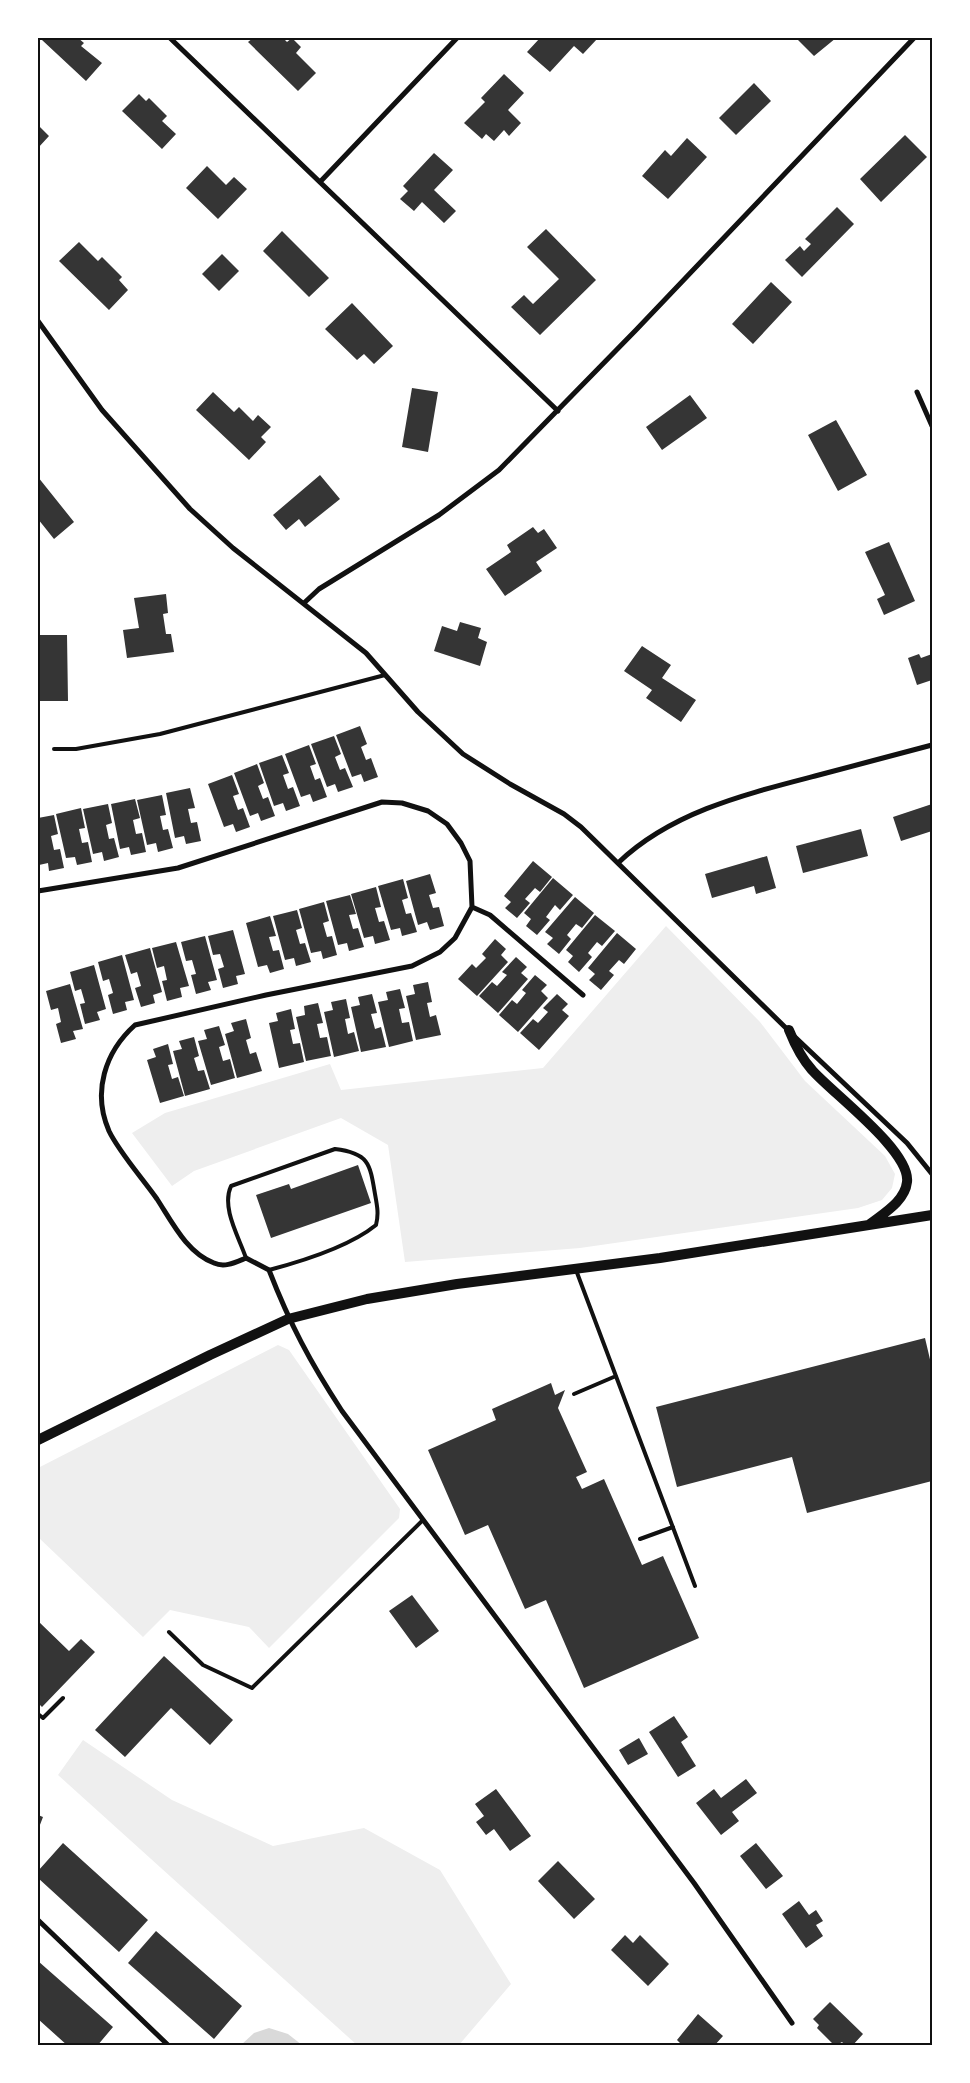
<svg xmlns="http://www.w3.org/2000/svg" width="970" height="2083" font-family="'Crimson Pro',serif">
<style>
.green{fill:#eee}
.water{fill:#d9d9d9}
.building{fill:#353535}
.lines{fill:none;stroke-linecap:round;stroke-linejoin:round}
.service{stroke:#111;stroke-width:4}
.minor{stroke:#111;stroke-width:5}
.secondary{stroke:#111;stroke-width:10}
.neatline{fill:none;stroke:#111;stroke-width:2}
</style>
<rect width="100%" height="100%" fill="#fff"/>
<path class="green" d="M666 926 760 1022 805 1081 885 1156 895 1174 892 1188 882 1200 858 1208 580 1248 405 1262 388 1145 341 1118 194 1171 172 1186 132 1133 165 1113 330 1064 341 1090 543 1068Z
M278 1345 289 1350 400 1509 399 1518 269 1648 249 1627 170 1610 143 1637 38 1537V1468Z
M83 1740 172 1800 273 1846 364 1828 440 1870 511 1984 459 2045H357L58 1775Z"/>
<path class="water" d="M269 2028 288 2034 302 2045H241L254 2033Z"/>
<path class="building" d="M44 38H78L84 43 81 46 102 63 86 81 42 40Z
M253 38H283L287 42 292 38 301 47 296 53 316 73 298 91 248 42Z
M540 38H598L583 54 574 46 550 72 527 52Z
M800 38H836L814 56 798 40Z
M504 74 524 93 508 110 521 123 509 136 504 130 494 141 486 134 482 139 464 123 485 102 481 98Z
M754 83 771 101 736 135 719 118Z
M139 94 146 101 149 98 167 116 162 121 176 134 162 149 122 111Z
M38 125 49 136 38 148Z
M905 135 927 157 881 202 860 179Z
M687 138 707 157 668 199 642 176 665 150 671 156Z
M434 153 453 170 434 190 456 211 444 223 422 202 414 211 400 199 408 191 403 186Z
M207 166 226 185 234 177 247 189 218 219 186 188Z
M837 207 854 224 802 277 785 260 800 246 804 251 811 244 805 239Z
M546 229 596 280 540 335 511 307 524 295 533 304 559 279 527 247Z
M282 231 329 278 309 297 263 251Z
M79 242 98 261 102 257 122 277 119 280 128 290 109 310 59 261Z
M222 254 239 271 219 291 202 274Z
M771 282 792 302 753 344 732 324Z
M352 303 393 346 374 364 364 354 357 360 325 329Z
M412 388 438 392 428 452 402 447Z
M213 392 234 412 239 407 253 421 258 415 271 427 261 437 266 442 249 460 196 410Z
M690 395 707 418 662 450 646 427Z
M836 420 867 475 838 491 808 435Z
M320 475 340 499 305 527 299 519 286 530 273 515Z
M38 477 74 522 54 539 38 519Z
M533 527 538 533 544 529 557 548 536 562 542 571 505 596 486 569 511 552 507 545Z
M889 542 915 601 884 615 877 599 885 595 865 552Z
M166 594 168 613 163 614 166 634H171L174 652 127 658 123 630 139 628 134 598Z
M460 622 481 628 478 638 487 642 480 666 434 651 442 626 457 631Z
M38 635H67L68 701H38Z
M642 646 671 665 662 678 696 700 681 722 646 698 652 690 624 671Z
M919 654 921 658 932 654V680L917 685 908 658Z
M360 726 367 744 361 747 366 760 371 758 378 777 364 782 361 774 352 777 336 735Z
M334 736 341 754 335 757 340 770 345 768 353 787 338 792 335 784 327 787 311 744Z
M309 745 316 764 310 766 315 780 320 778 327 797 313 802 310 794 301 797 285 754Z
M282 755 289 773 283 775 288 789 293 787 300 806 286 811 283 803 274 806 259 763Z
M257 764 264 783 258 786 263 799 268 797 275 816 261 821 258 813 250 816 234 773Z
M232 775 239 794 233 796 238 810 243 808 250 827 236 832 233 824 224 827 208 784Z
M190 788 195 808 188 809 191 823 197 822 201 841 186 844 184 836 175 838 166 793Z
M162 795 166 815 160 816 163 830 168 829 173 848 158 852 156 843 147 845 137 800Z
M135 799 140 818 133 820 136 834 142 833 146 852 131 855 129 847 120 849 111 804Z
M108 804 112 823 106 825 109 839 114 838 119 857 104 861 102 852 93 854 83 809Z
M932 804V831L901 841 893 817Z
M81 808 85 828 79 829 82 843 88 842 92 862 77 865 75 857 66 858 56 814Z
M54 815 58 834 51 836 54 850 60 849 64 868 49 871 48 863 39 865 38 818Z
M861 829 868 856 803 873 796 846Z
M767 856 776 888 756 894 754 886 712 898 705 874Z
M533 861 552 877 540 892 535 888 525 899 530 903 517 918 505 908 511 902 504 896Z
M430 874 436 893 429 895 433 908 439 907 444 926 430 930 427 922 418 925 406 881Z
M553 878 573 895 560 910 555 905 546 917 550 920 537 935 526 926 531 919 524 913Z
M403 879 408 898 402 900 406 914 411 913 417 932 402 936 400 928 391 930 378 886Z
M376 887 381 907 375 908 379 922 384 921 390 940 375 944 373 936 364 938 351 894Z
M350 895 356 914 349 915 353 929 358 928 364 947 349 951 347 943 338 945 326 901Z
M575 897 594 913 582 928 576 924 567 935 571 939 559 954 547 944 553 938 545 932Z
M324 902 329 921 323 923 327 937 332 936 337 955 323 959 321 951 311 953 299 909Z
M297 910 302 928 296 930 300 944 305 943 311 962 296 966 294 958 285 960 273 916Z
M595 915 615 931 602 946 597 942 588 953 592 957 579 972 568 962 573 956 566 950Z
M270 916 276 936 269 937 273 951 279 950 284 969 270 973 267 965 258 967 246 923Z
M233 930 245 974 236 976 238 984 223 988 218 969 224 967 220 954 213 955 208 936Z
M617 933 636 949 624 964 619 960 609 971 614 975 601 990 589 980 595 974 588 968Z
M205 936 217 980 208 982 211 990 196 994 191 975 196 974 192 960 186 961 181 942Z
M495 939 506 949 501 955 508 962 477 996 458 979 472 964 476 968 486 958 482 954Z
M176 942 189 986 180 988 182 997 167 1001 162 981 167 980 164 966 157 968 152 948Z
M150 948 162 992 153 995 155 1003 141 1007 135 988 141 986 137 972 131 974 125 955Z
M122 955 134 1000 125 1002 127 1010 113 1014 108 995 113 993 109 979 103 981 98 962Z
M516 957 527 967 521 973 528 979 498 1013 479 996 492 982 497 986 507 975 502 972Z
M94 965 106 1009 97 1012 100 1020 85 1024 80 1004 85 1003 81 989 75 991 70 972Z
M535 975 547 985 541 991 548 998 518 1032 499 1015 512 1000 517 1004 526 993 522 990Z
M428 982 432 1002 427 1003 430 1017 436 1015 441 1035 416 1040 406 996 415 994 413 985Z
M70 984 83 1029 73 1031 76 1039 61 1043 56 1024 61 1022 58 1008 51 1010 46 991Z
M400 989 405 1008 399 1009 402 1023 409 1022 413 1041 389 1047 378 1002 388 1000 386 992Z
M372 994 377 1013 371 1014 375 1029 381 1027 386 1047 361 1052 351 1007 360 1005 358 997Z
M557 994 568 1004 562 1010 569 1016 539 1050 520 1033 533 1019 538 1023 548 1012 543 1008Z
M346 999 350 1018 345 1019 348 1034 354 1032 359 1051 334 1057 324 1012 333 1010 331 1002Z
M318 1003 323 1023 317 1024 320 1038 327 1037 331 1056 306 1061 296 1017 305 1015 304 1006Z
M291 1009 295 1029 290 1030 293 1044 300 1043 304 1062 279 1068 269 1023 278 1021 276 1013Z
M246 1019 251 1038 246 1040 250 1054 256 1052 262 1071 237 1078 225 1034 234 1031 231 1023Z
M219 1026 225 1045 219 1047 223 1061 230 1059 235 1078 211 1085 198 1041 207 1039 204 1030Z
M194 1037 199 1056 194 1058 198 1071 204 1070 210 1089 185 1096 173 1051 182 1049 179 1041Z
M168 1044 173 1064 168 1065 172 1079 178 1077 184 1096 160 1103 147 1060 156 1057 153 1049Z
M358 1165 371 1203 271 1238 256 1195 289 1184 291 1189Z
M925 1338 932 1368V1481L807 1513 792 1457 677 1487 656 1407Z
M551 1383 555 1395 565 1390 558 1408 587 1472 576 1477 582 1489 604 1479 642 1565 663 1556 699 1638 584 1688 546 1600 525 1609 488 1525 465 1535 428 1450 496 1420 492 1409Z
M412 1595 439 1631 416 1648 389 1611Z
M38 1621 69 1651 81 1639 95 1652 42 1707 38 1703Z
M164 1656 233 1720 210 1745 171 1708 125 1757 95 1730Z
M674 1716 688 1737 681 1742 696 1766 678 1777 649 1732Z
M639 1738 648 1754 628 1765 619 1750Z
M746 1779 757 1793 732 1812 739 1821 721 1835 696 1803 714 1789 721 1798Z
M496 1789 531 1836 510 1851 494 1829 486 1835 476 1822 484 1816 475 1804Z
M38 1815 43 1817 38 1830Z
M63 1843 148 1920 119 1952 38 1878V1871Z
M756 1843 783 1876 766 1889 740 1856Z
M558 1861 595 1899 574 1919 538 1881Z
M799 1901 809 1915 816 1910 823 1921 816 1925 823 1936 806 1948 782 1914Z
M156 1931 242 2006 214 2039 128 1963Z
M625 1935 633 1943 640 1935 669 1964 648 1986 611 1950Z
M38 1961 113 2027 97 2046H68L38 2019Z
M830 2002 863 2034 852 2046H846L842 2042 835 2046 817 2028 819 2025 813 2019Z
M698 2014 723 2036 714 2046H683L677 2040Z"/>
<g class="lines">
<path class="service" d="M54 749H76L160 734 385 675
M246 1258C239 1237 221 1208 231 1186L335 1149C369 1153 370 1164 375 1194 377 1205 379 1214 376 1225 349 1247 303 1261 269 1270
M576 1270 695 1586
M574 1394 616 1376
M640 1539 673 1527
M169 1632 203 1665 252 1688 423 1520
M38 1714 43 1718 63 1698"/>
<path class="minor" d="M170 38 558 411
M320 182 457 38
M38 321 102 410 190 509 233 548 366 653 418 712 463 754 510 784 564 814 581 827 789 1031
M917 392 932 426
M304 603 319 589 439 515 499 470 636 330 914 38
M618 863C671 812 746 794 815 776 854 766 893 755 932 745
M38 891 178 868 382 802 402 803 428 811 447 824 461 843 470 861 472 907 455 938 440 952 412 966 266 995 135 1025C105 1052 92 1092 109 1131 119 1152 143 1179 157 1199 172 1222 187 1253 214 1263 225 1268 236 1262 246 1258L269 1270C290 1324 310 1362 342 1411L694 1883 792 2023
M472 907 490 915 583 995
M795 1037 907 1143 932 1174
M38 1920 169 2046"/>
<path class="secondary" d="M789 1030C795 1045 801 1058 812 1070 832 1093 911 1151 907 1182 905 1201 884 1213 870 1224
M38 1440 210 1355 288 1319 367 1299 457 1284 660 1258 932 1215"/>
</g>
<rect width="970" height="2083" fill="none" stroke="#ffffff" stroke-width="78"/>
<rect x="39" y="39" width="892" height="2005" class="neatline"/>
</svg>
